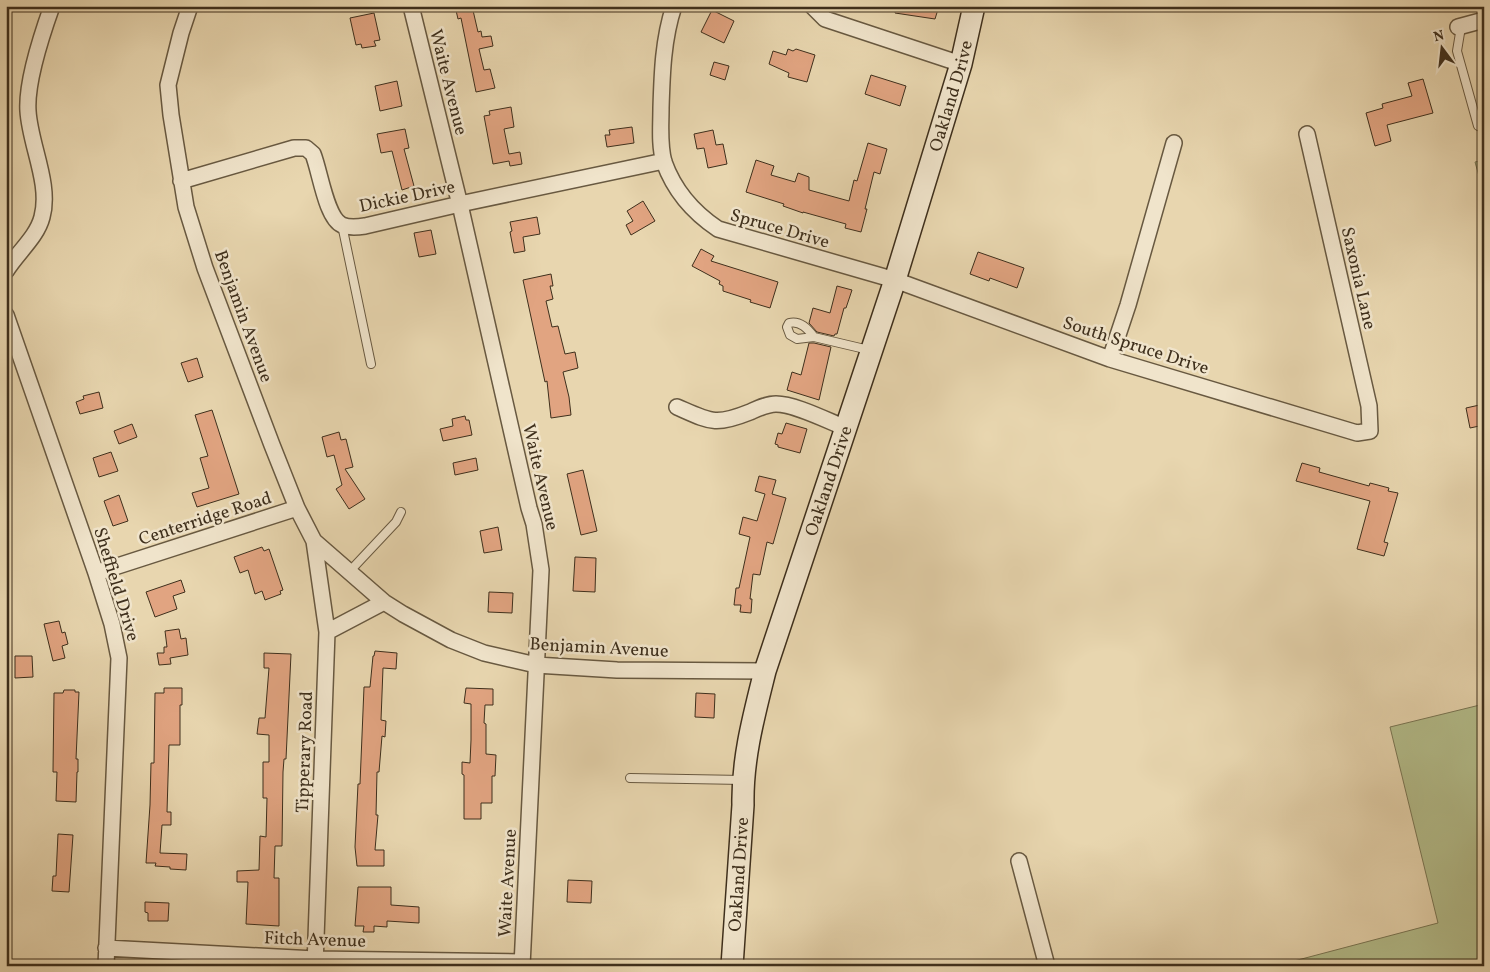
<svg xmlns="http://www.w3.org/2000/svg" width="1490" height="972" font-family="Vollkorn,serif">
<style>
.green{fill:#b4be8c;stroke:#797654}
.building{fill:#e1a481;stroke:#3e2f1c}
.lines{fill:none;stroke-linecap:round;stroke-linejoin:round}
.service-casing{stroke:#685941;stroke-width:10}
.minor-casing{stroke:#685941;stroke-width:18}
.secondary-casing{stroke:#3e2f1c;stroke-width:24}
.service{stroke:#f0e4cb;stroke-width:8}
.minor{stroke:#f0e4cb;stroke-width:15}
.secondary{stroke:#f0e4cb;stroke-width:21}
.labels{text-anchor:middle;stroke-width:5;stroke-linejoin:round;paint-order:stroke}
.street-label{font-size:18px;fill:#3e2f1c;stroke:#f0e4cb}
</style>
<rect width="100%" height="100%" fill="#e8d6af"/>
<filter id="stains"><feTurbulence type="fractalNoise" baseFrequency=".004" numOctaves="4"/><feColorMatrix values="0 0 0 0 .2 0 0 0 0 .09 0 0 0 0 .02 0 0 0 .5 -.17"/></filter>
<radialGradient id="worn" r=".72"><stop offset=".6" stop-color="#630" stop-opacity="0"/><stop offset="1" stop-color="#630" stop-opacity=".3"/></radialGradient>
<path class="green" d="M1484 160V194L1475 162Z
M1484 704V966H1275L1438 923 1390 727Z"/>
<path class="building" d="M455 6H472L478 32 481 31 482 37 491 36 493 46 479 49 484 70 490 69 495 88 476 92 461 18 458 19Z
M896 6H939L935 19 895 13Z
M712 10 734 21 724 43 701 32Z
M374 13 380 40 374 41 376 46 362 48 361 44 356 45 350 18Z
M788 49 793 51 796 49 815 55 807 82 788 77 789 73 769 64 773 51 786 55Z
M714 62 729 66 725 80 710 75Z
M871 75 906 86 900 106 865 94Z
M1423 79 1433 113 1387 125 1391 141 1375 146 1366 113 1383 108 1382 104 1412 96 1408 83Z
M397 81 402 106 380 111 375 86Z
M511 107 514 127 504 129 509 154 520 152 522 164 510 166 509 161 493 164 484 116 490 115 489 111Z
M632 127 634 143 607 147 605 135H610L609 130Z
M405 129 409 148 404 149 414 186 402 190 392 151 381 153 377 134Z
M713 130 716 145 723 144 727 164 708 168 704 148 697 149 694 134Z
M868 143 887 149 880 174 874 172 865 209H867L861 232 845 228 846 224 803 212V213L783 206 784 204 746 192 756 160 774 166 771 175 795 182 798 173 809 177V190L849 201 854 180 857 181Z
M643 201 655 221 631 235 626 225 633 221 627 211Z
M537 217 540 234 523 237 525 251 514 253 510 232 512 231 510 222Z
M431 230 436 254 419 257 414 233Z
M701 249 714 256 711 261 778 282 770 308 750 302 751 300 723 291V286L719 284 720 281 692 266Z
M978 252 1024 268 1017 288 990 278 989 281 970 274Z
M551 274 553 286H550L553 299 546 301 552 327 558 326 565 354 575 352 578 368 563 372 569 397 571 415 551 418 547 381 545 382 523 280Z
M837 286 852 290 846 308H844L837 334H835L834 336 817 332 809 323 813 308 830 313Z
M809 343H814L831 347 819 400 787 390 792 372 801 375Z
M197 358 203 377 188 382 181 363Z
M99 392 103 408 80 414 76 402 84 399 83 396Z
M1484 404V425L1470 428 1466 408Z
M212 410 239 494 197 507 192 493 209 488 200 458 208 456 195 415Z
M465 416 466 420H469L472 435 443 441 440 429 453 426 452 419Z
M786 423 807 429 800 453 778 447V445L775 444 778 433 782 434Z
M132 424 137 437 119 444 114 431Z
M339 432 341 440 346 439 353 467 345 469 365 499 349 509 336 489 342 485 334 455 327 457 322 437Z
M111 452 118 471 99 477 93 458Z
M476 458 478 470 455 475 453 463Z
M1302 463 1320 468 1319 472 1369 486 1370 483 1389 488 1388 491 1398 493 1384 542 1388 543 1384 556 1357 549 1370 501 1296 481Z
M583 470 597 531 581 535 567 474Z
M759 476 776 480 772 494 786 498 773 544 767 542 760 575 753 574 750 599H752L751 613 740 612 741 605H734L736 588H739L750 537 739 534 743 517 757 521 765 494 755 491Z
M119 495 128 521 113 526 104 501Z
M498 527 502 550 484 553 480 531Z
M262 547 264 551 269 549 283 590 280 591 281 594 265 600 262 591 255 594 248 570 240 573 234 557Z
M575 557 596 558 595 592 573 591Z
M181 580 185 592 173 596 177 609 155 617 146 592Z
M489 592 513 593 512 613 488 612Z
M59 621 62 633 65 632 68 644 62 646 65 658 53 661 44 624Z
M179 629 181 639 186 638 188 655 170 658 171 664 159 665 157 653H164V647H167L165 631Z
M375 651 397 653 396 669 383 668 381 720 386 721 385 737 382 736 379 772H377L376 815H378L375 850H384V866H357L355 847 358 784H360L364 687H370L373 656H374Z
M264 653 291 654 286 759H284L283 772 282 846H275L274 878H279V926L246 924 248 882H237V871L259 870 260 836 266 837 267 798H263V762H269V735L257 734 259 718H265L269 668H264Z
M15 656H32L33 677 15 678Z
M164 688H182V705H180V745H169L167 812H171V825H162L160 853 187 854 186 870 170 869V867L155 866 156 863H146L150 805 151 763H154L155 693H164Z
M466 688 493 689V705H485L484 723 486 724V754L496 755 495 776H492V803H481V819H464V775L462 774V762L470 763 471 740V704L464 703Z
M64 690H75V692H79L76 759H78V772H77L76 802 56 801 57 772H53L54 693H63Z
M696 693 715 694 714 718 695 717Z
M58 834 73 835 69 892 52 891 53 876H56Z
M568 880 592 881 591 903 567 902Z
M358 887H391V905L419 907V923L387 921V927L374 926V932H363L364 926H355Z
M145 902 169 903 168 921H148V913L145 912Z"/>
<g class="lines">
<g class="service-casing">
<path id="service" d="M1461 27 1457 51 1478 126 1484 128
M342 225 371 364
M814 337C808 329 800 320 789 323L787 327 790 335 797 339 814 337 869 350
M349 572 396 522 401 512
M630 778 743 780"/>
</g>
<g class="minor-casing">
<path id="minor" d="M190 6 181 33 168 85 171 115 186 207 205 268 272 445 297 508 314 541 384 602 403 614 451 640 484 653 536 665 617 670 765 671
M411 6 461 209 529 508 534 524 541 570 522 966
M674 6C663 39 662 74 661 108 661 126 659 145 664 162 674 190 694 213 718 229L895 280 1110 359 1357 433 1370 431 1369 406 1307 134
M812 6 825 19 961 64
M1458 27 1484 20
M181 181 294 148H306L313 154C320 171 326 218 342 225 349 228 358 227 365 226L460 204 664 161
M6 271C17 253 37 237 42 217 51 184 30 145 28 111 26 82 42 34 52 6
M6 315 96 573 112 624 119 658 106 966
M1110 359 1128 305 1174 143
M677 407C711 422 715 426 750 412 759 408 767 404 776 404 795 404 828 421 846 428
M314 541 327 632 315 966
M96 573 297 508
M327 632 384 602
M1019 861 1047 966
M106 948 315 959 522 962"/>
</g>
<g class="secondary-casing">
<g id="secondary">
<path id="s1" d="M732 966 743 805C742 759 754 715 765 671L895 280 961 64 974 6"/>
</g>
</g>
<use href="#service" class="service"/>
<use href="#minor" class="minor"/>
<use href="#secondary" class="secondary"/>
</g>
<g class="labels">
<g class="street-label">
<text transform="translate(449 82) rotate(76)" y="6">Waite Avenue</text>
<text dy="6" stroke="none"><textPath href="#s1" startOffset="902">Oakland Drive</textPath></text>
<text transform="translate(407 196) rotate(-12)" y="6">Dickie Drive</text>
<text transform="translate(780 228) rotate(16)" y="6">Spruce Drive</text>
<text transform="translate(1359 278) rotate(77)" y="6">Saxonia Lane</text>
<text transform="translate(244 316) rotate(70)" y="6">Benjamin Avenue</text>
<text transform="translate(1136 345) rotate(18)" y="6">South Spruce Drive</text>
<text transform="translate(541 477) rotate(77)" y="6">Waite Avenue</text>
<text dy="6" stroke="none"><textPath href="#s1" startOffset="498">Oakland Drive</textPath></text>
<text transform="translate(205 518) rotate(-18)" y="6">Centerridge Road</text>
<text transform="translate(117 584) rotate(73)" y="6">Sheffield Drive</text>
<text transform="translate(599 647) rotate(3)" y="6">Benjamin Avenue</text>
<text transform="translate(304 752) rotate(-88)" y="6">Tipperary Road</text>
<text dy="6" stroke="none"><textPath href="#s1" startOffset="92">Oakland Drive</textPath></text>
<text transform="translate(507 883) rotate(-87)" y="6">Waite Avenue</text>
<text transform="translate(315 939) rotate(2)" y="6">Fitch Avenue</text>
</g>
</g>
<rect width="1490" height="972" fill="none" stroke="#e8d6af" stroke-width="25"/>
<rect x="8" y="8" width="1475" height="957" fill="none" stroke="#3e2f1c" stroke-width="2.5"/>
<rect x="12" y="12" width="1465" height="947" fill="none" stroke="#3e2f1c"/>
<g transform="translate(1442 48) rotate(345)" stroke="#f0e4cb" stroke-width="4" paint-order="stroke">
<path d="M0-4L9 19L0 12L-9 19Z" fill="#3e2f1c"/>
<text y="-8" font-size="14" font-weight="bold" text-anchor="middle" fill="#3e2f1c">N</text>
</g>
<rect width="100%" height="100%" filter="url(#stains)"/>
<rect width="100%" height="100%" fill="url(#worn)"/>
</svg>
